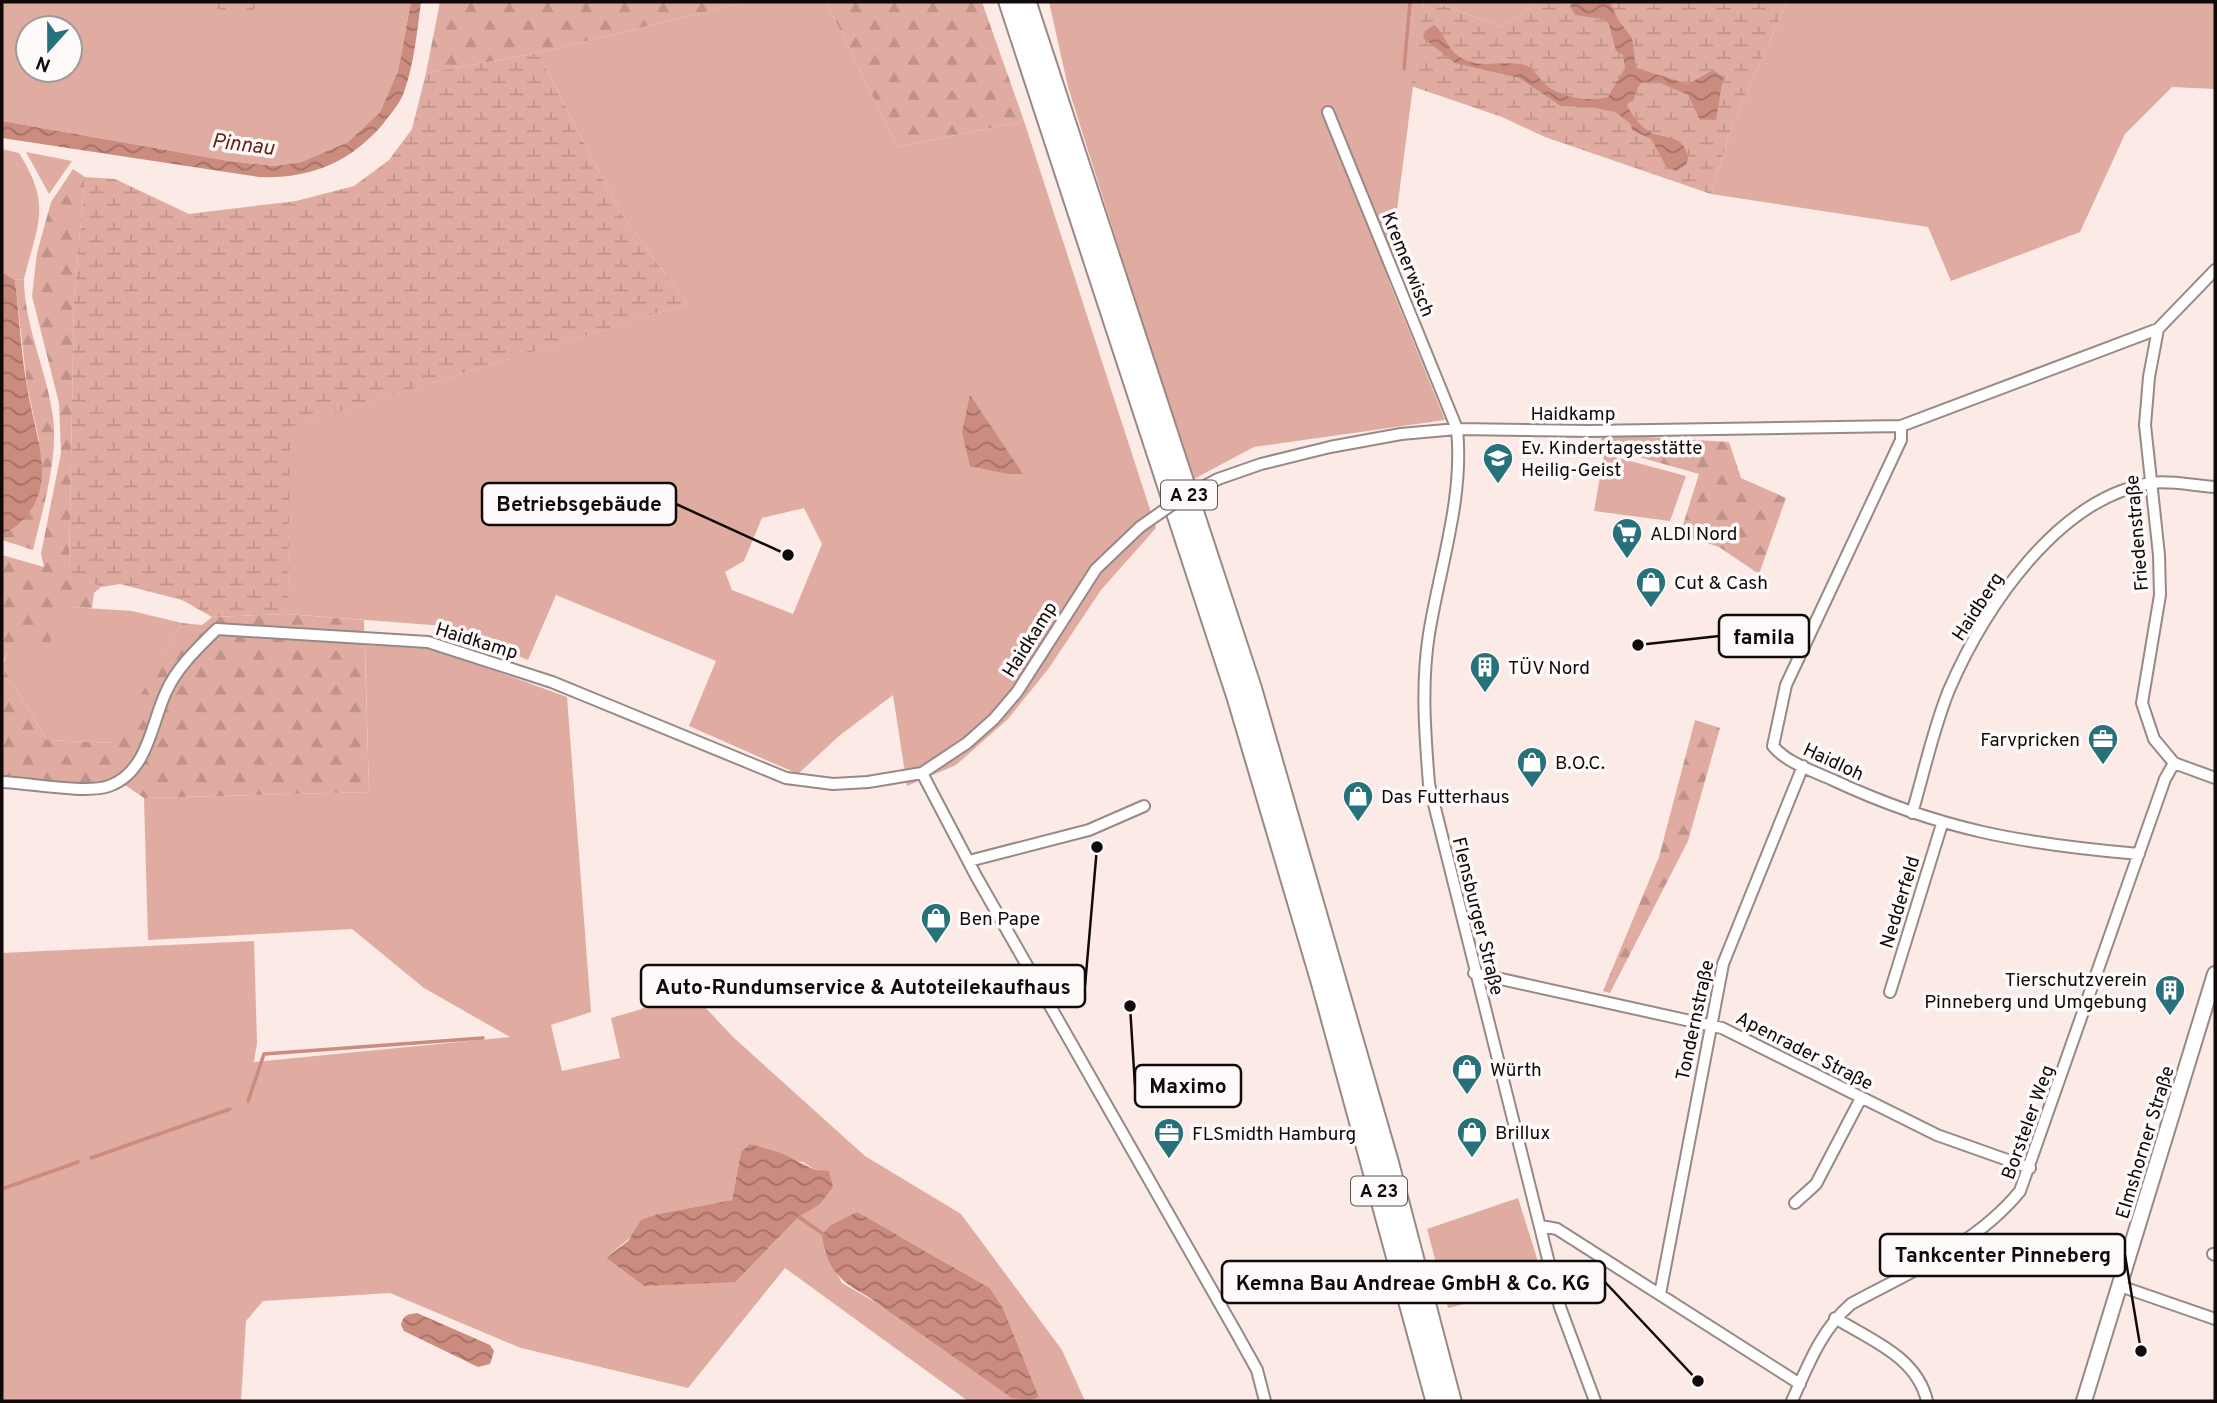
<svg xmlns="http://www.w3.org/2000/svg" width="2217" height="1403" font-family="Overpass,sans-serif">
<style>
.green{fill:#e0aca2;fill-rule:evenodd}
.forest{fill:url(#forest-firs)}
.wetland{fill:url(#wetland-marsh)}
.water{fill:url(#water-waves)}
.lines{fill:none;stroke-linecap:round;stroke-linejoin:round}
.stream{stroke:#cb8b7e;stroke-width:3.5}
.street-casing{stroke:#988986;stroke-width:14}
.secondary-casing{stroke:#988986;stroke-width:18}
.highway-casing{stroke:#988986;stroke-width:23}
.street{stroke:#fff;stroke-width:10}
.secondary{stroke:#fff;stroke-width:14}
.highway{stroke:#fff;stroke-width:19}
.street-bridge-casing{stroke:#988986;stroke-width:14;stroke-linecap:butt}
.street-bridge{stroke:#fff;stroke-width:10}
.labels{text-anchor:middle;stroke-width:7;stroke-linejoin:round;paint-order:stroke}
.shield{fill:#fefafa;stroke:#575352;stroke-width:2}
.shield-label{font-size:18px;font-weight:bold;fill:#100b0a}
.street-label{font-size:19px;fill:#100b0a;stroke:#fefafa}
.poi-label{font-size:19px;fill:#100b0a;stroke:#fefafa;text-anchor:start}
.water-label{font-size:21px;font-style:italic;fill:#6c2014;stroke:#fefafa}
.leader{fill:none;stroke:#100b0a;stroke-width:2.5}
.callout-dot{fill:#100b0a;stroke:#fefafa;stroke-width:2.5}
.callout{fill:#fefafa;stroke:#100b0a;stroke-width:2.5}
.callout-label{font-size:21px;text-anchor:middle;font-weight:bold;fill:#100b0a}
</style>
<defs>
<pattern id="forest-firs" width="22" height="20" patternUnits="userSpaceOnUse" patternTransform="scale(1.75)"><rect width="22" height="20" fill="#e0aca2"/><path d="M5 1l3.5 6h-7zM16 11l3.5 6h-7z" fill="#bf938a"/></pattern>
<pattern id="wetland-marsh" width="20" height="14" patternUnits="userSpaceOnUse" patternTransform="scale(1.75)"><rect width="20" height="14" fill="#e0aca2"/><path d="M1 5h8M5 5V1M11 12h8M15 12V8" fill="none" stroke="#bf938a"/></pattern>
<pattern id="water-waves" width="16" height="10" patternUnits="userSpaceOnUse" patternTransform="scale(1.75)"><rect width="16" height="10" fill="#cb8b7e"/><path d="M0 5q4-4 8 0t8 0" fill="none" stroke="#a37065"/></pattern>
</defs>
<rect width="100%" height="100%" fill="#fbeae6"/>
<path class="green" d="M2 2H411L398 71 380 112 348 142 303 162 274 166 229 161 2 121ZM28 28H70V70H28Z
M746 2H826L898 147 1024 121 1156 528 1101 590 1049 668 1008 719 956 765 907 786 893 695 839 736 798 774 689 726 716 661 556 595 528 660 445 626 288 614 289 427 687 304 620 212 538 53ZM804 508 822 544 793 614 732 590 725 572 744 561 762 518Z
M1049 2H1424L1388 279 1445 420 1254 447 1192 480 1068 87Z
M1434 2H1539L1502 27Z
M1787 2H2215V89L2172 87 2125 134 2080 232 1951 281 1928 227 1711 194 1731 129Z
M2 149 19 153C52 206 38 222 24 279L15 280 2 272Z
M26 152 72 161 49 194Z
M1604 454 1686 476 1670 521 1594 511Z
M55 606 132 611 182 623 114 743 47 740 2 666 11 644Z
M365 645 429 647 567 697 591 1012 551 1025 562 1071 620 1058 611 1018 642 1009 674 974 733 1037 865 1156 961 1214 1062 1350 1085 1401H968L785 1268 688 1388 521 1348 390 1293 263 1301 246 1321 241 1401H2V953L254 941 257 1043 254 1062 510 1037 424 988 352 929 148 940 144 798 369 792ZM741 1152 803 1162 815 1170 819 1205 799 1217 769 1248 689 1282 644 1286 606 1258 658 1214 732 1200ZM901 1237 990 1288 1003 1308 1039 1397 842 1283 824 1250Z
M1518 1198 1545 1284 1448 1308 1427 1229Z"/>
<path class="forest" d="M440 2H746L538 53 426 73Z
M826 2H982L1024 121 898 147Z
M73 169 85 177 74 298 69 571 101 587 94 593 92 608 55 607 50 649 12 644 2 663V555L44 567 41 554 61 453 59 403 32 296 37 253 51 202Z
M24 279C24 324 45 366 52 411 60 454 43 508 33 550L2 540V536L13 529 39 440 27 386 15 280Z
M1602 434 1729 442 1741 478 1786 498 1759 574 1719 547 1680 534 1699 474 1600 446Z
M287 614 364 620 369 792 144 798 125 785 110 781 78 783 2 777V666L47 740 113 743 182 623 202 625 212 617Z
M1695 720 1720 728 1688 841 1610 993 1603 991 1659 857Z"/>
<path class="wetland" d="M201 2H257L252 15 227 12Z
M1424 2H1434L1502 27 1539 2H1787L1731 129 1711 194 1545 137 1502 117 1411 86Z
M538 53 620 212 687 304 290 427 288 614 212 617 182 600 120 584 101 587 69 572 74 298 85 177 115 179 189 214 296 201 354 186 389 160 412 129 426 73Z"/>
<path class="water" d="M411 2H421C417 32 414 64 404 92 400 104 390 114 383 124 350 163 309 179 259 177L2 138V121L229 161 274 166 302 162 348 142 380 112 398 71Z
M1572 2H1610L1618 20 1632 38 1636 68 1688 84 1713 70 1723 77 1716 120 1699 118 1688 95 1656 81 1641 83 1635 92 1634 100 1627 104C1630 114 1646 134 1657 135 1673 138 1686 139 1688 159L1686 165 1676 171 1666 166 1651 139 1632 130 1631 124 1615 112 1591 107 1561 106 1519 78 1455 63 1423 38 1425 31 1434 25C1445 33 1446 47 1457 55 1476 70 1499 61 1521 64 1533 65 1540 82 1550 88 1565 98 1591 102 1608 97L1625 68 1623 55 1616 51 1609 24 1603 19 1575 15 1570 6Z
M2 272 15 280C19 315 21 352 27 387 37 446 65 498 2 536Z
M970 395 1023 474H1008L970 466 962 432Z
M750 1144 781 1153 815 1170 829 1171 833 1187 819 1205 799 1217 735 1282 644 1286 606 1258 628 1241 641 1220 658 1214 732 1200 741 1152Z
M857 1212 990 1288 1003 1308 1039 1397 1030 1400 1012 1398 867 1296C839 1281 826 1268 822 1234L831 1225Z
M417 1313 490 1345 494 1351 490 1364 478 1367 404 1331 401 1325C403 1315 408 1314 417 1313Z"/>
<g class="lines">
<path class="stream" d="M1404 69 1410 2
M248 1101 264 1054 483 1038
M91 1158 230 1109
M2 1189 78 1162
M799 1217 826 1236"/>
<g class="street-casing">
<path id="street" d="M1328 112 1457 429C1464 498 1440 566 1429 634 1421 684 1425 734 1429 784L1560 1307 1595 1401
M2215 270 2158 329 2149 377 2145 425 2159 555 2160 595 2142 703 2154 739 2174 763 2215 778
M1901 426V440L1786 685 1773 746C1787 763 1813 771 1833 780 1940 830 2023 844 2139 854
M1218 479 1261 464 1330 447 1401 434 1457 429 1589 431 1901 426 2158 329
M922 773 976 876 1237 1334 1257 1370 1265 1401
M2 782C29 783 86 794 109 786 148 772 151 724 166 692 177 667 198 648 217 629L428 642 552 682 786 778 833 784 868 782 922 773 967 743 994 719 1017 692 1096 569 1140 527
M1912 813C1924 773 1933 729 1949 690 1984 609 2057 498 2151 483 2171 480 2195 486 2215 487
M969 861 1089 830 1144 806
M1474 973 1722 1028 1937 1135 2030 1168
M1890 992 1942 824
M1795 1203 1816 1184 1861 1098
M1541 1226 1557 1229 1800 1384
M2213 1254 2215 1255
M2120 1286 2215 1319
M1660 1294 1723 964 1803 766
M1835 1318C1871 1340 1917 1357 1927 1401
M1792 1401C1808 1365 1821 1330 1851 1304 1910 1272 1977 1244 2020 1191L2165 779 2174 763"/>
</g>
<g class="secondary-casing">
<path id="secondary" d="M2084 1401 2215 974"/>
</g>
<g class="highway-casing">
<path id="highway" d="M1009 2 1237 697 1321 981 1436 1401
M1026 2 1251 687 1388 1161 1451 1401"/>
</g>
<use href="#street" class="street"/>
<use href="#secondary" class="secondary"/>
<use href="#highway" class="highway"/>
<g class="street-bridge-casing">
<path id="street-bridge" d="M1140 527 1177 501 1218 479"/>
</g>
<use href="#street-bridge" class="street-bridge"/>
</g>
<defs>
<g id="school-pin" transform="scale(1.575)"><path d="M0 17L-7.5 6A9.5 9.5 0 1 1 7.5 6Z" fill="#27717a" stroke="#fefafa"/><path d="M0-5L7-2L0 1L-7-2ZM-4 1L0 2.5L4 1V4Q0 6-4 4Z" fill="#fff"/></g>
<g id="supermarket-pin" transform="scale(1.575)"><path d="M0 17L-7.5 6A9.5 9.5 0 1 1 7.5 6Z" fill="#27717a" stroke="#fefafa"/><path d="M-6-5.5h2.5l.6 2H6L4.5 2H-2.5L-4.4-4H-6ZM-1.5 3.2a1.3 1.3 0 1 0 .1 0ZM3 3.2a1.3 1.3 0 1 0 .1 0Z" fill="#fff"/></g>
<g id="shop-pin" transform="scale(1.575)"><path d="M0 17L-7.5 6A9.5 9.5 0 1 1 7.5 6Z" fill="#27717a" stroke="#fefafa"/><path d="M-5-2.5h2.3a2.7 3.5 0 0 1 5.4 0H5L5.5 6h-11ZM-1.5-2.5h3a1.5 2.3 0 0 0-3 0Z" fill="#fff"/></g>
<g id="building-pin" transform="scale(1.575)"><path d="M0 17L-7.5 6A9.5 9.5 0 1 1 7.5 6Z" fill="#27717a" stroke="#fefafa"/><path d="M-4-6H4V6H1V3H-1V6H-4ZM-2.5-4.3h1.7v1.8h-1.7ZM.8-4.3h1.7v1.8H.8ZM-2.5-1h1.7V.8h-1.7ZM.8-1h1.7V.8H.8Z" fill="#fff"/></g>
<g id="office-pin" transform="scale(1.575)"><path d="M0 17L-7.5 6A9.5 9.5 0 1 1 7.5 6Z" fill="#27717a" stroke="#fefafa"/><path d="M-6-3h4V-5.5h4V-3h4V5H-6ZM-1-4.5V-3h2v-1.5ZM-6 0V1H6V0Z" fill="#fff"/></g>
</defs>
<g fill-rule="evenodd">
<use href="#school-pin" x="1498" y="458"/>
<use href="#supermarket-pin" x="1627" y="533"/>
<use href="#shop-pin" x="1651" y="582"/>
<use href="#building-pin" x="1485" y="667"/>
<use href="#office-pin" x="2103" y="739"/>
<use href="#shop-pin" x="1532" y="762"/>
<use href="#shop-pin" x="1358" y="796"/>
<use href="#shop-pin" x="936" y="918"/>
<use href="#building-pin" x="2170" y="990"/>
<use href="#shop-pin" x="1467" y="1069"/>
<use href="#shop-pin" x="1472" y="1132"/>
<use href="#office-pin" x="1169" y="1133"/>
</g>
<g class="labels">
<g class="shield">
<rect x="1161" y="480.5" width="56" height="29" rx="5"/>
<rect x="1351" y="1176.5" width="56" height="29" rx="5"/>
</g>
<g class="shield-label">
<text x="1189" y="501">A 23</text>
<text x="1379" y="1197">A 23</text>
</g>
<g class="street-label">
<text transform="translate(1409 264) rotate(68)" y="7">Kremerwisch</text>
<text x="1573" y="420">Haidkamp</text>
<text transform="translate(2136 533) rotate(-95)" y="7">Friedenstraße</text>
<text transform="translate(1977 606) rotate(-57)" y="7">Haidberg</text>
<text transform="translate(1029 639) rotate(-58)" y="7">Haidkamp</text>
<text transform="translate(477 640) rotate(17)" y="7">Haidkamp</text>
<text transform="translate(1834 761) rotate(25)" y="7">Haidloh</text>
<text transform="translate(1899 902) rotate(-73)" y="7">Nedderfeld</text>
<text transform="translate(1479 916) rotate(76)" y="7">Flensburger Straße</text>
<text transform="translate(1694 1020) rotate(-78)" y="7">Tondernstraße</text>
<text transform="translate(1805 1050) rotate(27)" y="7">Apenrader Straße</text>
<text transform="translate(2027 1122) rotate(-70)" y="7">Borsteler Weg</text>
<text transform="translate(2144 1142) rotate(-73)" y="7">Elmshorner Straße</text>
</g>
<g class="poi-label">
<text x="1521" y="454">Ev. Kindertagesstätte<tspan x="1521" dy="22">Heilig-Geist</tspan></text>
<text x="1650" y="540">ALDI Nord</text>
<text x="1674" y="589">Cut &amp; Cash</text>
<text x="1508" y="674">TÜV Nord</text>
<text x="2080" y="746" text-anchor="end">Farvpricken</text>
<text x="1555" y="769">B.O.C.</text>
<text x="1381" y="803">Das Futterhaus</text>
<text x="959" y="925">Ben Pape</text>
<text x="2147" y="986" text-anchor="end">Tierschutzverein<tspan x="2147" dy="22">Pinneberg und Umgebung</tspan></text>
<text x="1490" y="1076">Würth</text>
<text x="1495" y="1139">Brillux</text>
<text x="1192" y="1140">FLSmidth Hamburg</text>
</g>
<g class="water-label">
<text transform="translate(243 144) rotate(7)" y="7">Pinnau</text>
</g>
</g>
<path class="leader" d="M788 555L676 504M1638 645L1719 636M1097 847L1085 986M1130 1006L1135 1086M2141 1351L2125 1255M1698 1381L1605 1282"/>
<g class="callout-dot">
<circle cx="788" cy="555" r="7"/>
<circle cx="1638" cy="645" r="7"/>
<circle cx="1097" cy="847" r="7"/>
<circle cx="1130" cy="1006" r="7"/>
<circle cx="2141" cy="1351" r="7"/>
<circle cx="1698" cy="1381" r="7"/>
</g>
<g class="callout">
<rect x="482" y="483" width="194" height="42" rx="7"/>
<rect x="1719" y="615" width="90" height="42" rx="7"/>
<rect x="641" y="965" width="444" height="42" rx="7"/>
<rect x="1135" y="1065" width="106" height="42" rx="7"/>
<rect x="1880" y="1234" width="245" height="42" rx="7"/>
<rect x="1222" y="1261" width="383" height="42" rx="7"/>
</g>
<g class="callout-label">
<text x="579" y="511">Betriebsgebäude</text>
<text x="1764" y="644">famila</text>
<text x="863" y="994">Auto-Rundumservice &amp; Autoteilekaufhaus</text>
<text x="1188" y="1093">Maximo</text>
<text x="2003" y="1262">Tankcenter Pinneberg</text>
<text x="1413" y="1290">Kemna Bau Andreae GmbH &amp; Co. KG</text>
</g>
<rect width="2217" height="1403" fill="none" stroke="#100b0a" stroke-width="7"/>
<g transform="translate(49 49) rotate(201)"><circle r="33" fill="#fefafa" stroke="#9f9a9a" stroke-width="2"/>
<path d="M0-5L12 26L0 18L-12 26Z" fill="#27717a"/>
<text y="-10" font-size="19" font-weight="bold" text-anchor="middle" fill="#100b0a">N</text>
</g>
</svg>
